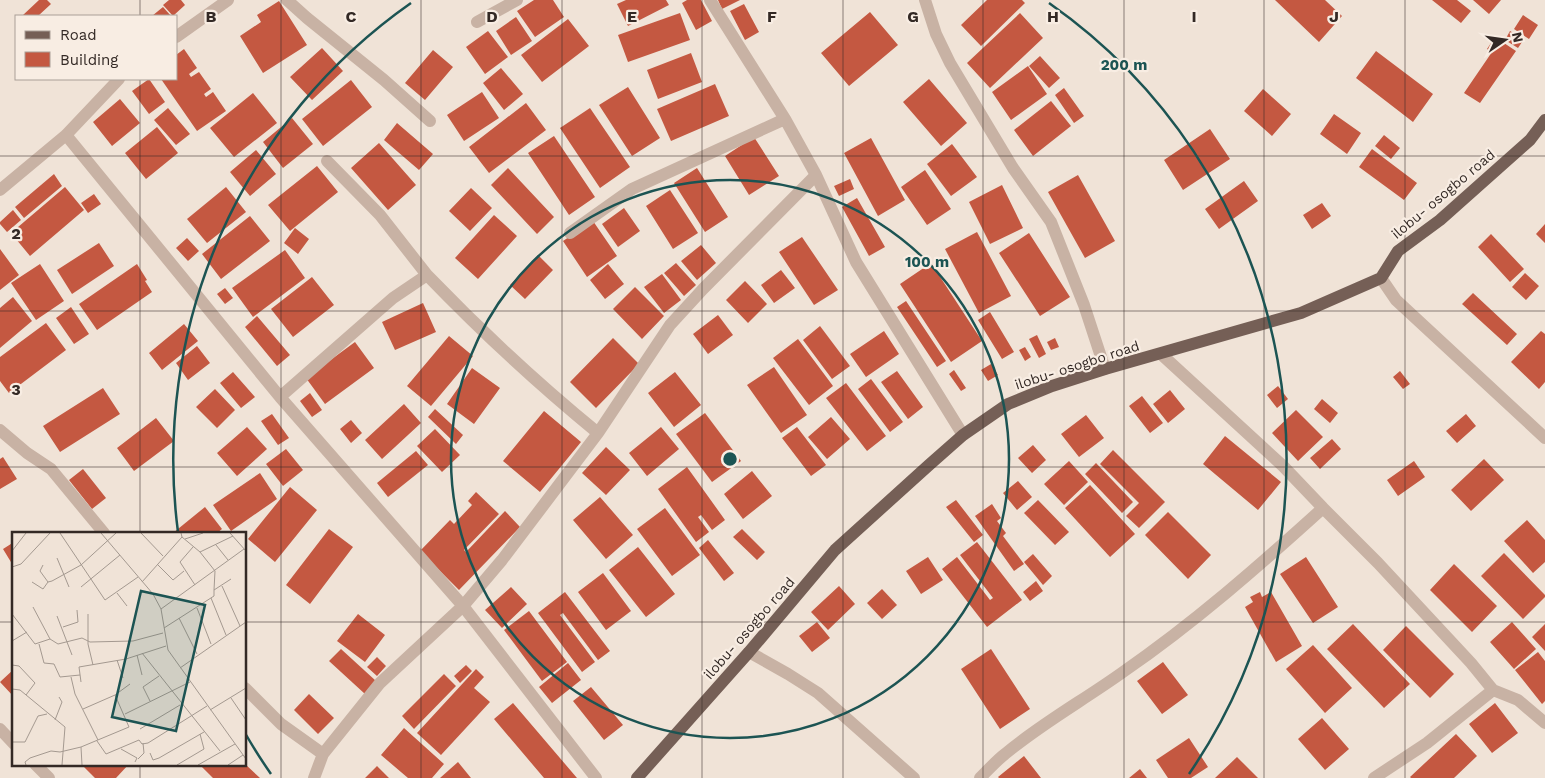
<svg xmlns="http://www.w3.org/2000/svg" width="1545" height="778" font-family="'Work Sans',sans-serif">
<style>
.building{fill:#c45841}
.lines{fill:none;stroke-linecap:round;stroke-linejoin:round}
.minor{stroke:#c8b2a4;stroke-width:12}
.primary{stroke:#755f56;stroke-width:12}
.grid{fill:none;stroke:#332925;stroke-width:1;stroke-opacity:0.55}
.ring{fill:none;stroke:#1c5453;stroke-width:2.5}
.labels{text-anchor:middle;stroke-width:4.5;stroke-linejoin:round;paint-order:stroke}
.street-label{font-size:14px;fill:#332925;stroke:#f8ede3}
.inset-road{fill:none;stroke:#a49990;stroke-width:1}
.view{fill:#1c5453;fill-opacity:0.15;stroke:#1c5453;stroke-width:2.5}
.inset-edge{fill:none;stroke:#332925;stroke-width:2.5}
.grid-label{font-size:16px;text-anchor:middle;font-weight:bold;fill:#332925;stroke:#f8ede3;stroke-width:4.5;stroke-linejoin:round;paint-order:stroke}
.centre{fill:#1c5453;stroke:#f8ede3;stroke-width:2.5}
.ring-label{font-size:15px;text-anchor:middle;font-weight:bold;fill:#1c5453;stroke:#f8ede3;stroke-width:4.5;stroke-linejoin:round;paint-order:stroke}
</style>
<rect width="100%" height="100%" fill="#f0e3d7"/>
<path class="building" d="M39 0H47L51 4 38 16H22Z
M169 0H181L185 5 173 16 163 5Z
M534 0H553L564 17 535 37 517 11Z
M626 0H666L669 5 628 26 617 4Z
M687 0H701L712 21 696 30 682 3Z
M718 0H740L722 9Z
M987 0H1022L1025 3 981 46 961 25Z
M1275 0H1325L1342 16 1319 42Z
M1432 0H1457L1471 11 1461 23Z
M1473 0H1501L1489 14Z
M279 1 307 45 263 73 240 36 261 22 257 15Z
M744 4 759 32 745 40 730 11Z
M163 7 171 16H152Z
M870 12 898 45 849 86 821 53Z
M680 13 690 40 628 62 618 35Z
M1020 13 1043 38 990 88 967 63Z
M1523 15 1538 25 1529 39 1514 29Z
M516 17 532 41 511 55 496 31Z
M568 19 589 46 542 82 521 55Z
M488 31 508 57 485 74 466 47Z
M1510 31 1524 39 1518 48 1505 40Z
M1495 37 1516 51 1480 103 1464 93 1492 52 1487 49Z
M322 48 343 71 312 100 290 77Z
M184 49 197 68 189 74 191 77 199 72 211 89 204 94 206 97 213 92 226 111 197 131 161 79H176V55Z
M433 50 453 67 425 100 405 83Z
M1376 51 1433 94 1413 122 1356 78Z
M691 53 702 82 658 99 647 70Z
M1040 56 1060 78 1049 88 1029 66Z
M1028 66 1047 94 1011 120 992 92Z
M501 68 523 94 504 110 483 83Z
M149 79 165 102 149 114 132 91Z
M929 79 967 123 941 146 903 102Z
M351 80 372 107 323 146 302 119Z
M715 84 729 116 671 141 657 109Z
M628 87 660 138 632 156 599 105Z
M1064 88 1084 116 1074 123 1055 95Z
M1263 89 1291 114 1272 136 1244 111Z
M482 92 499 118 464 141 447 115Z
M253 93 277 123 234 157 210 128Z
M120 99 140 123 112 146 93 122Z
M1051 101 1071 126 1033 156 1014 130Z
M526 103 546 130 489 173 469 147Z
M168 108 190 134 176 145 154 120Z
M590 108 630 167 600 188 560 128Z
M1334 114 1361 133 1347 154 1320 134Z
M292 118 313 144 283 168 263 142Z
M397 123 433 154 419 170 384 140Z
M157 127 178 153 146 179 125 153Z
M1210 129 1230 159 1183 190 1164 160Z
M1384 135 1400 148 1391 159 1375 146Z
M554 136 595 197 569 215 528 153Z
M754 137 779 176 749 195 725 156Z
M871 138 905 200 878 216 844 153Z
M379 143 416 185 388 210 351 168Z
M952 144 977 177 951 196 927 164Z
M1372 149 1417 183 1404 200 1359 167Z
M256 150 276 174 250 196 230 172Z
M317 166 338 192 290 231 268 205Z
M508 168 554 217 537 234 491 185Z
M697 168 728 217 705 232 674 183Z
M925 170 951 209 927 225 901 187Z
M54 174 62 186 24 218 15 207Z
M1078 175 1115 241 1085 258 1048 192Z
M850 179 854 189 839 196 834 186Z
M1244 181 1258 201 1219 229 1205 209Z
M1002 185 1023 228 990 244 969 202Z
M65 187 84 210 30 256 11 233Z
M226 187 246 212 207 243 187 219Z
M471 188 492 208 470 231 449 211Z
M670 190 698 233 673 249 646 206Z
M94 194 101 204 88 213 81 203Z
M857 198 885 247 869 256 842 207Z
M1322 203 1331 216 1312 229 1303 215Z
M624 208 640 231 618 247 602 224Z
M13 210 21 220 7 232 0 224V222Z
M494 215 517 236 478 279 455 258Z
M250 216 270 241 221 279 202 254Z
M593 221 617 256 587 277 563 241Z
M1545 224V243L1536 234Z
M295 228 309 239 298 254 284 243Z
M977 232 1011 296 979 313 945 249Z
M1029 233 1070 297 1040 316 999 253Z
M1491 234 1524 269 1510 282 1478 247Z
M802 237 838 290 814 305 779 252Z
M187 238 199 251 188 261 176 248Z
M99 243 114 266 72 294 57 270Z
M701 245 716 263 697 280 681 261Z
M0 249 19 275 0 290Z
M285 250 305 278 253 317 232 288Z
M538 255 553 270 525 299 510 285Z
M676 263 696 285 684 296 664 273Z
M931 263 982 341 951 362 900 284Z
M40 264 64 301 36 320 11 283Z
M137 264 147 280 145 281 152 292 97 330 79 304Z
M608 264 624 284 605 299 590 280Z
M781 270 795 288 774 303 761 285Z
M1525 273 1539 286 1526 300 1512 287Z
M662 274 681 300 664 313 644 287Z
M312 277 334 305 293 337 271 309Z
M745 281 767 304 748 323 726 300Z
M635 287 664 316 642 339 613 309Z
M225 288 233 298 225 304 217 294Z
M1473 293 1517 334 1507 345 1462 304Z
M13 297 32 321 0 348V308Z
M906 301 946 361 937 367 897 307Z
M423 303 436 332 395 350 382 322Z
M71 307 89 334 74 344 56 318Z
M990 312 1014 352 1002 359 978 320Z
M718 315 733 335 708 354 693 334Z
M257 316 290 355 277 366 245 327Z
M46 323 66 350 9 393 0 381V357Z
M184 324 198 341 162 370 149 353Z
M820 326 850 366 832 379 803 340Z
M884 331 899 354 866 377 850 354Z
M1541 331 1545 334V382L1539 389 1511 362Z
M1037 335 1046 354 1039 358 1029 339Z
M449 336 473 356 431 406 407 386Z
M613 338 639 364 596 408 570 382Z
M1055 338 1059 347 1051 350 1047 342Z
M798 339 833 386 809 405 773 358Z
M355 342 374 368 325 404 306 378Z
M197 346 210 363 188 380 176 363Z
M1025 347 1031 357 1025 361 1019 350Z
M991 364 998 375 988 381 981 370Z
M774 367 807 415 781 433 747 385Z
M472 368 500 388 474 424 447 404Z
M954 370 966 388 961 391 949 374Z
M897 371 923 407 908 419 881 382Z
M1400 371 1410 384 1403 389 1393 377Z
M233 372 255 397 241 408 220 383Z
M675 372 701 405 674 427 648 393Z
M871 379 903 422 890 432 858 389Z
M846 383 886 436 867 451 826 398Z
M1278 386 1288 399 1277 408 1267 395Z
M103 388 120 414 60 452 43 426Z
M215 389 235 410 217 428 196 407Z
M1170 390 1185 409 1168 423 1153 404Z
M310 393 322 410 312 417 300 401Z
M1142 396 1163 423 1150 433 1129 406Z
M1322 399 1338 413 1330 423 1314 409Z
M404 404 421 423 382 459 365 440Z
M435 409 463 435 456 444 428 417Z
M1296 410 1323 437 1298 461 1272 433Z
M544 411 581 442 540 492 503 461Z
M705 413 741 461 712 482 676 434Z
M272 414 289 438 278 445 261 421Z
M1466 414 1476 426 1457 443 1446 431Z
M1086 415 1104 438 1079 457 1061 434Z
M831 417 850 439 827 459 808 437Z
M156 418 174 441 134 471 117 448Z
M351 420 362 433 351 443 340 429Z
M247 427 267 449 237 476 217 453Z
M661 427 679 449 647 476 629 453Z
M797 427 826 465 811 476 782 438Z
M435 429 460 455 442 472 417 446Z
M1225 436 1281 482 1258 510 1203 464Z
M1332 439 1341 449 1320 469 1310 458Z
M1033 445 1046 460 1032 473 1018 458Z
M606 447 630 470 606 495 582 473Z
M286 449 303 470 283 486 266 464Z
M1113 450 1165 502 1139 528 1126 516 1139 503 1100 464Z
M416 451 428 465 388 497 377 483Z
M3 457 17 479 0 489V459Z
M1484 459 1504 480 1471 511 1451 490Z
M1069 461 1088 482 1064 505 1044 484Z
M1414 461 1425 477 1398 496 1387 480Z
M1096 463 1133 502 1122 513 1085 474Z
M687 467 725 520 712 530 701 515 698 517 709 532 696 542 658 489Z
M83 469 106 498 92 509 69 480Z
M752 471 772 496 743 519 724 494Z
M260 473 277 499 231 531 213 505Z
M1018 481 1032 497 1017 510 1003 493Z
M1090 485 1135 534 1110 557 1065 508Z
M290 487 317 510 275 562 248 539Z
M476 492 499 514 464 550 466 552 505 511 520 527 459 590 420 551 450 520 454 524 472 505 468 501Z
M600 497 633 535 606 559 573 520Z
M956 500 983 535 974 542 946 507Z
M1038 500 1069 532 1055 545 1024 513Z
M992 504 1001 518 997 521 1006 533 1003 536 1024 564 1014 571 975 516Z
M205 507 222 529 217 533H173Z
M665 508 700 555 672 576 637 529Z
M1168 512 1211 555 1188 579 1145 535Z
M1527 520 1545 540V562L1533 573 1504 541Z
M329 529 353 547 310 604 286 585Z
M742 529 765 552 757 560 733 537Z
M708 540 734 573 724 581 699 548Z
M14 542V567L3 549Z
M977 542 1022 600 987 627 942 569 957 557 990 600 993 598 960 555Z
M638 547 675 594 646 617 609 570Z
M1504 553 1545 595V597L1523 619 1481 576Z
M1033 554 1052 576 1043 585 1024 562Z
M928 557 943 580 921 594 906 571Z
M1306 557 1338 607 1313 623 1280 574Z
M1454 564 1497 606 1472 632 1430 590Z
M603 573 631 611 606 630 578 592Z
M1036 581 1043 591 1030 601 1023 592Z
M839 586 855 604 828 630 811 612Z
M511 587 527 604 502 628 485 610Z
M882 589 897 605 882 619 867 603Z
M565 592 610 651 598 660 563 613 560 615 595 662 582 672 538 613Z
M1260 592 1262 597 1271 592 1302 646 1276 662 1245 607 1253 602 1250 597Z
M529 611 567 662 542 681 504 630Z
M358 614 385 635 365 662 337 641Z
M817 622 830 638 812 652 799 636Z
M1512 622 1536 649 1514 669 1490 642Z
M1353 624 1410 684 1384 708 1327 649Z
M1545 624V651L1532 637Z
M1406 626 1454 674 1430 698 1383 650Z
M1313 645 1352 688 1325 713 1286 669Z
M341 649 376 681 365 694 329 661Z
M991 649 1030 709 1000 729 961 669Z
M1538 652 1545 661V701L1542 704 1515 670Z
M377 657 386 666 377 676 367 667Z
M1163 662 1188 695 1162 714 1137 681Z
M568 663 581 680 552 703 539 687Z
M466 665 472 671 460 683 454 676Z
M14 669V697L0 682Z
M476 669 484 677 474 688 490 702 441 755 417 733Z
M444 674 456 686 414 729 402 716Z
M591 687 623 725 604 740 573 701Z
M309 694 334 718 318 734 294 710Z
M513 703 577 778H544L494 719Z
M1495 703 1518 733 1492 753 1469 724Z
M1322 718 1349 749 1325 770 1298 739Z
M404 728 444 764 432 778H408L381 755Z
M1456 734 1477 756 1454 778H1411L1410 777Z
M1189 738 1208 767 1191 778H1168L1156 760Z
M1024 756 1041 778H999L998 777Z
M1237 757 1258 778H1215Z
M458 762 471 778H440Z
M86 764H129L116 778H95L84 767Z
M199 764H245L260 778H213Z
M377 766 389 778H365Z
M1140 769 1147 778H1129Z"/>
<g class="lines">
<path class="minor" d="M287 0 307 18 384 80 430 121
M710 0 785 119 816 175 856 262 963 435
M925 0 936 34 950 63 1013 168 1051 222 1084 305 1105 369
M477 22 517 0
M176 37 228 0
M66 135 280 397 463 606 596 778
M327 161 380 215 427 275
M0 190 66 135 119 79
M570 233 632 189 785 119
M1381 278 1396 300 1545 438
M1161 354 1283 466 1323 508 1378 563 1471 663 1493 690 1518 700 1545 723
M280 397 393 298 427 275C481 331 538 384 598 433
M0 430 27 453 51 469 104 533
M749 652 788 674 818 693 914 778
M245 688 281 724 323 754
M0 729 14 744
M35 764 49 778
M314 778 323 754 380 683 463 606 502 560 598 433 670 325 703 289 816 175
M980 778C988 770 996 761 1005 754 1042 723 1084 700 1123 672 1194 623 1259 566 1323 508
M1374 778 1427 743 1493 690"/>
<path class="primary" d="M637 778 749 652 835 550 929 465 963 435 1008 404 1052 386 1105 369 1301 313 1381 278 1398 251 1440 220 1530 140 1545 120"/>
</g>
<path class="grid" d="M140 0V16M281 0V778M421 0V778M562 0V778M702 0V778M843 0V778M983 0V778M1124 0V778M1264 0V778M1405 0V778M140 79V533M0 156H1545M0 311H1545M0 467H1545M0 622H14M245 622H1545M140 764V778"/>
<g class="ring">
<circle cx="730" cy="459" r="279"/>
<path d="M271 774A557 557 0 0 1 245 733M178 532A557 557 0 0 1 411 3M1049 3A557 557 0 0 1 1189 774"/>
</g>
<g class="labels">
<g class="street-label">
<text transform="translate(1443 194) rotate(-40)" y="5">ilobu- osogbo road</text>
<text transform="translate(1077 365) rotate(-18)" y="5">ilobu- osogbo road</text>
<text transform="translate(749 628) rotate(-49)" y="5">ilobu- osogbo road</text>
</g>
</g>
<g transform="translate(12 532)">
<rect width="234" height="234" fill="#f0e3d7"/>
<path class="inset-road" d="M48 1 93 68 126 45M89 1 141 62 149 77 156 118 234 227M129 1 151 24M218 1 234 19M170 5 188 20 221 4M173 7 191 1M204 13 216 28M181 15 168 30 183 53M0 19 14 1M188 20 203 39 202 58 219 47M45 26 57 55M145 32 161 48 172 39M31 33 28 39 36 50 40 49 69 33 104 1M0 35 9 32 38 1M20 50 31 57 36 50M130 50 170 5 169 1M210 54 228 94M69 55 108 23M105 61 115 74M199 66 214 103M21 75 38 107M185 76 199 112M149 77 232 17M0 82 23 112 38 107 46 112 70 106 78 110 121 109 151 101M76 82V112L81 133M45 84 60 123M167 86 185 122M51 95 66 90 65 78M152 96 202 64V58M0 109 15 100M27 112 32 131 42 132 48 145 68 143M130 121 208 219M125 123 130 143M105 128 111 146M0 133 7 134 23 151 14 163M168 136 234 90M59 145 63 162 86 208M69 150 67 135 114 127 154 114M0 157 8 158 53 195 50 233M219 166 234 188M138 169 131 155 147 144M71 177 103 163 118 152M198 178 234 156M113 182 178 150M43 188 50 170 47 165M128 197 168 173M85 209 94 222 127 208 130 212 136 211 195 174M0 210H13L26 184 35 182M69 215 70 233M109 217 125 226 123 230M138 221 141 228 147 226 192 200M126 227 132 221 131 211M14 233 13 230 18 226 39 219 48 220 69 215 117 195 103 163M165 233 192 217 188 202M186 233 223 212M216 233 231 223"/>
<path class="view" d="M129 59 193 73 164 199 100 185Z"/>
<rect width="234" height="234" class="inset-edge"/>
</g>
<g class="grid-label">
<text x="211" y="22">B</text>
<text x="351" y="22">C</text>
<text x="492" y="22">D</text>
<text x="632" y="22">E</text>
<text x="772" y="22">F</text>
<text x="913" y="22">G</text>
<text x="1053" y="22">H</text>
<text x="1194" y="22">I</text>
<text x="1334" y="22">J</text>
<text x="16" y="239">2</text>
<text x="16" y="395">3</text>
</g>
<circle cx="730" cy="459" r="8" class="centre"/>
<g class="ring-label">
<text x="1124" y="70">200 m</text>
<text x="927" y="267">100 m</text>
</g>
<rect x="15" y="15" width="162" height="65" fill="#f8ede3" stroke="#a99f97"/>
<rect x="25" y="31" width="25" height="8" fill="#755f56" stroke="#a99f97"/>
<text x="60" y="40" font-size="15" fill="#332925">Road</text>
<rect x="25" y="52" width="25" height="15" fill="#c45841" stroke="#a99f97"/>
<text x="60" y="65" font-size="15" fill="#332925">Building</text>
<g transform="translate(1505 40) rotate(77)" stroke="#f8ede3" stroke-width="4" paint-order="stroke">
<path d="M0-4L9 19L0 12L-9 19Z" fill="#332925"/>
<text y="-8" font-size="14" font-weight="bold" text-anchor="middle" fill="#332925">N</text>
</g>
</svg>
